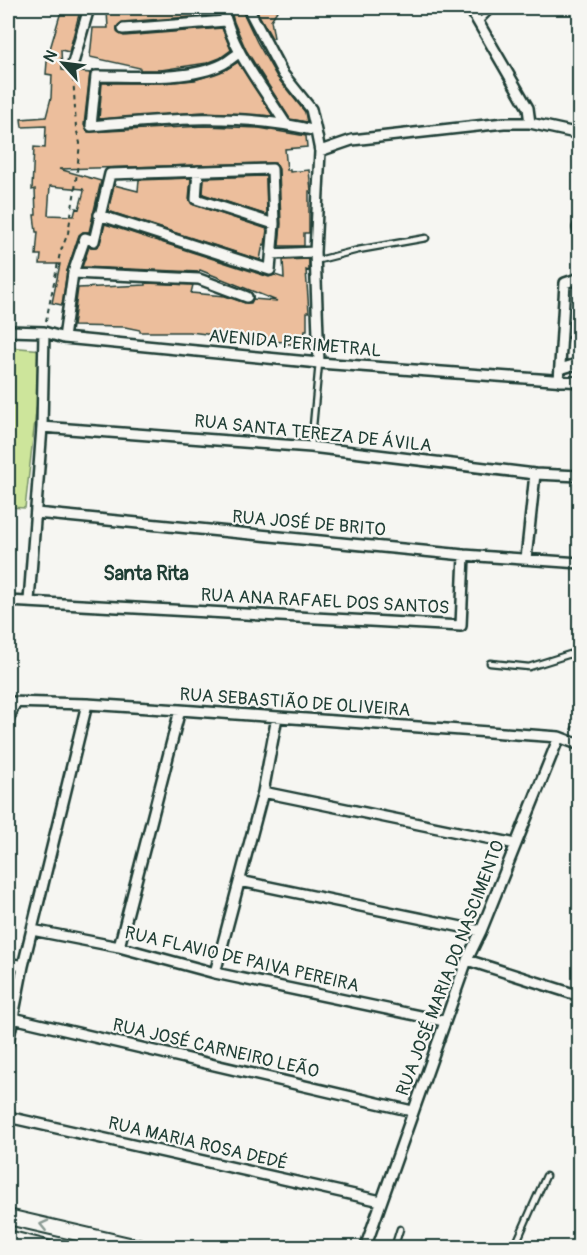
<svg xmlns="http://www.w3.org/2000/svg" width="587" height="1255" font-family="Pangolin,sans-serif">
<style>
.green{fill:#cde59b;stroke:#769168;stroke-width:1.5}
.building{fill:#ecbe9c;stroke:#1f3d34;stroke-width:1.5;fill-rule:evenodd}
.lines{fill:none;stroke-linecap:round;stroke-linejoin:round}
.lane-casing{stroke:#1f3d34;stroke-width:9}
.street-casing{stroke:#1f3d34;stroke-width:14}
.secondary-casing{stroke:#1f3d34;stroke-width:18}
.path{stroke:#1f3d34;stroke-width:2;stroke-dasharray:4.5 4.5;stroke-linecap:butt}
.lane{stroke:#f6f6f2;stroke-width:4.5}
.street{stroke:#f6f6f2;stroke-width:9}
.secondary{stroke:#f6f6f2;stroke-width:14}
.oneway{stroke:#8a9a93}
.labels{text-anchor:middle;stroke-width:4.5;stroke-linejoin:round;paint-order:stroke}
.street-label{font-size:18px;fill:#1f3d34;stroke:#f6f6f2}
.neighbourhood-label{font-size:20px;font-weight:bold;fill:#1f3d34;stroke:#f6f6f2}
</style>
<rect width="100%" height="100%" fill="#f6f6f2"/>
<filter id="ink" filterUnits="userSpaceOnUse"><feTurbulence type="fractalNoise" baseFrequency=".0167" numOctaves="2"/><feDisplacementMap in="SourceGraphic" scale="12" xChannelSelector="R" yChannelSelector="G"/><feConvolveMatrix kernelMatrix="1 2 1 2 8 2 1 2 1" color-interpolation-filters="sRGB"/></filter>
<g filter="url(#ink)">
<path class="green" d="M8 347 43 350 25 508 8 507Z"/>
<path class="building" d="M62 8H72L80 11 69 52 61 50 62 70 90 73 84 125 88 132 204 126 259 128 306 136 307 147 285 149 287 170H290V172L309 170 311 191H309V233H304V246H279L281 224 279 169 275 163 59 169 101 181 89 232H83L79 235 67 271 62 305 52 303 60 264H40L41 255H36L38 232H36L34 215H36L35 189 32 190 34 147 45 148 46 126 22 127 21 119 46 117 51 98 52 75 46 74 48 49H50ZM50 186 83 189 84 191 79 209 76 208 74 216 48 215Z
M151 8H216L218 15 122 22 117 27 118 33 124 36 222 28 231 50 220 58 207 63 161 70H140V68L90 57 93 28H108L107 11 131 12Z
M230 8H241L257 42 277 77 305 112 307 122 290 119 246 50 234 22Z
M255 8H279L271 20 274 38H272Z
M238 62 273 116 204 112 99 119 102 83H161L195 80 225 70Z
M266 176 267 215 203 194 204 178Z
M191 178 189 199 192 204 267 229 265 245 263 244 260 260 108 211 114 185 138 191 139 180Z
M105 224 269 277 275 275 284 278 283 260 309 259V271L306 270 309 312H307V330H305L304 339 298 344H287V342L214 339V335L190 332H140V330L125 327 73 326 78 288 146 285V283L193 285 191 293 225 296 245 303H251L253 299 277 301 200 270 199 272 82 267 89 247H96L100 243Z"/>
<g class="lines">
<g class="lane-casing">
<path id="lane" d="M479 22 493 8
M315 261 358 250 426 238
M311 447 319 363
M490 663 529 667 580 651
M394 1248 400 1229
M514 1248 546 1176"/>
</g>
<g class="street-casing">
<path id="street" d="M223 8C232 51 262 86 285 123
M248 8 283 74 311 109 316 131 320 151 315 252 319 363
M123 29 226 21
M239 53C234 56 229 61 223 64 189 81 134 76 96 76L91 126C166 119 242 112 316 131
M73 63 89 8
M530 123 580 134
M320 151 352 140 504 123H530L528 108 470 8
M198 171 196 199 274 224
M580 222 578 228 580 235
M272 254 315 252
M73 273 85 238 94 241 110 174 272 169 274 224 270 270 99 215
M8 331 44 332 64 338 319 363 580 382
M64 338 73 273 199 279 247 297
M560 369 580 363
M559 381 565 283 580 278
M42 427 311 447 535 474 580 476
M36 513 464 555 580 563
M526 559 535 474
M8 601 461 626 464 555
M29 601 42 427 44 332
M8 702 87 704 180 710 559 737 580 745
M8 721 15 703
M263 792 516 844
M240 881 481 931
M32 930 119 947 215 973 444 1021
M119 947 180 710
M467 960 580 996
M8 963 23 966
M215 973 263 792 277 717
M13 1018 412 1111
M8 1043 23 966 87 704
M8 1117 381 1201
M365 1248 467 960 481 931 559 737"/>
</g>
<g class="secondary-casing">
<path id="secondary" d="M8 1217 142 1248
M8 1238 47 1248"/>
</g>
<path class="path" d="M46 321 60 253 68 233 75 190 80 143 76 128 73 73
M571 730 580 711"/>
<use href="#lane" class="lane"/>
<use href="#street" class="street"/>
<use href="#secondary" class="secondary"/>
</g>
<defs><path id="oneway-chevron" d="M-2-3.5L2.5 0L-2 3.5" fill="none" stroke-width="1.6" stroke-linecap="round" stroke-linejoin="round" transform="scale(1.5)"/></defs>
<use class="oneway" href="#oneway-chevron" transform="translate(44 1225) rotate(-167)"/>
</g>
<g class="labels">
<g class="street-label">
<text transform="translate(295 343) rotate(5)" y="6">AVENIDA PERIMETRAL</text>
<text transform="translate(313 433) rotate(6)" y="6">RUA SANTA TEREZA DE ÁVILA</text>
<text transform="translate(309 523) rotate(5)" y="6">RUA JOSÉ DE BRITO</text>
<text transform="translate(325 601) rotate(3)" y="6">RUA ANA RAFAEL DOS SANTOS</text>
<text transform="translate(295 702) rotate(4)" y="6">RUA SEBASTIÃO DE OLIVEIRA</text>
<text transform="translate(242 959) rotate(13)" y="6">RUA FLAVIO DE PAIVA PEREIRA</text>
<text transform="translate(450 968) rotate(-69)" y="6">RUA JOSÉ MARIA DO NASCIMENTO</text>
<text transform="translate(216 1048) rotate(13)" y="6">RUA JOSÉ CARNEIRO LEÃO</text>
<text transform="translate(198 1143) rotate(13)" y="6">RUA MARIA ROSA DEDÉ</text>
</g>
<g class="neighbourhood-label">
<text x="146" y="580">Santa Rita</text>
</g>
</g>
<rect width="587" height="1255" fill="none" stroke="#f6f6f2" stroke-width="30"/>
<rect x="15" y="15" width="557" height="1225" fill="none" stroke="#1f3d34" stroke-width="2" filter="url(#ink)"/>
<g transform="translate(63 63) rotate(298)" stroke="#f6f6f2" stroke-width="4.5" paint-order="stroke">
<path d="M0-4.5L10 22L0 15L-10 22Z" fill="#1f3d34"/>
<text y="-9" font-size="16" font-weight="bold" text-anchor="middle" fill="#1f3d34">N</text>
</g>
</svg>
